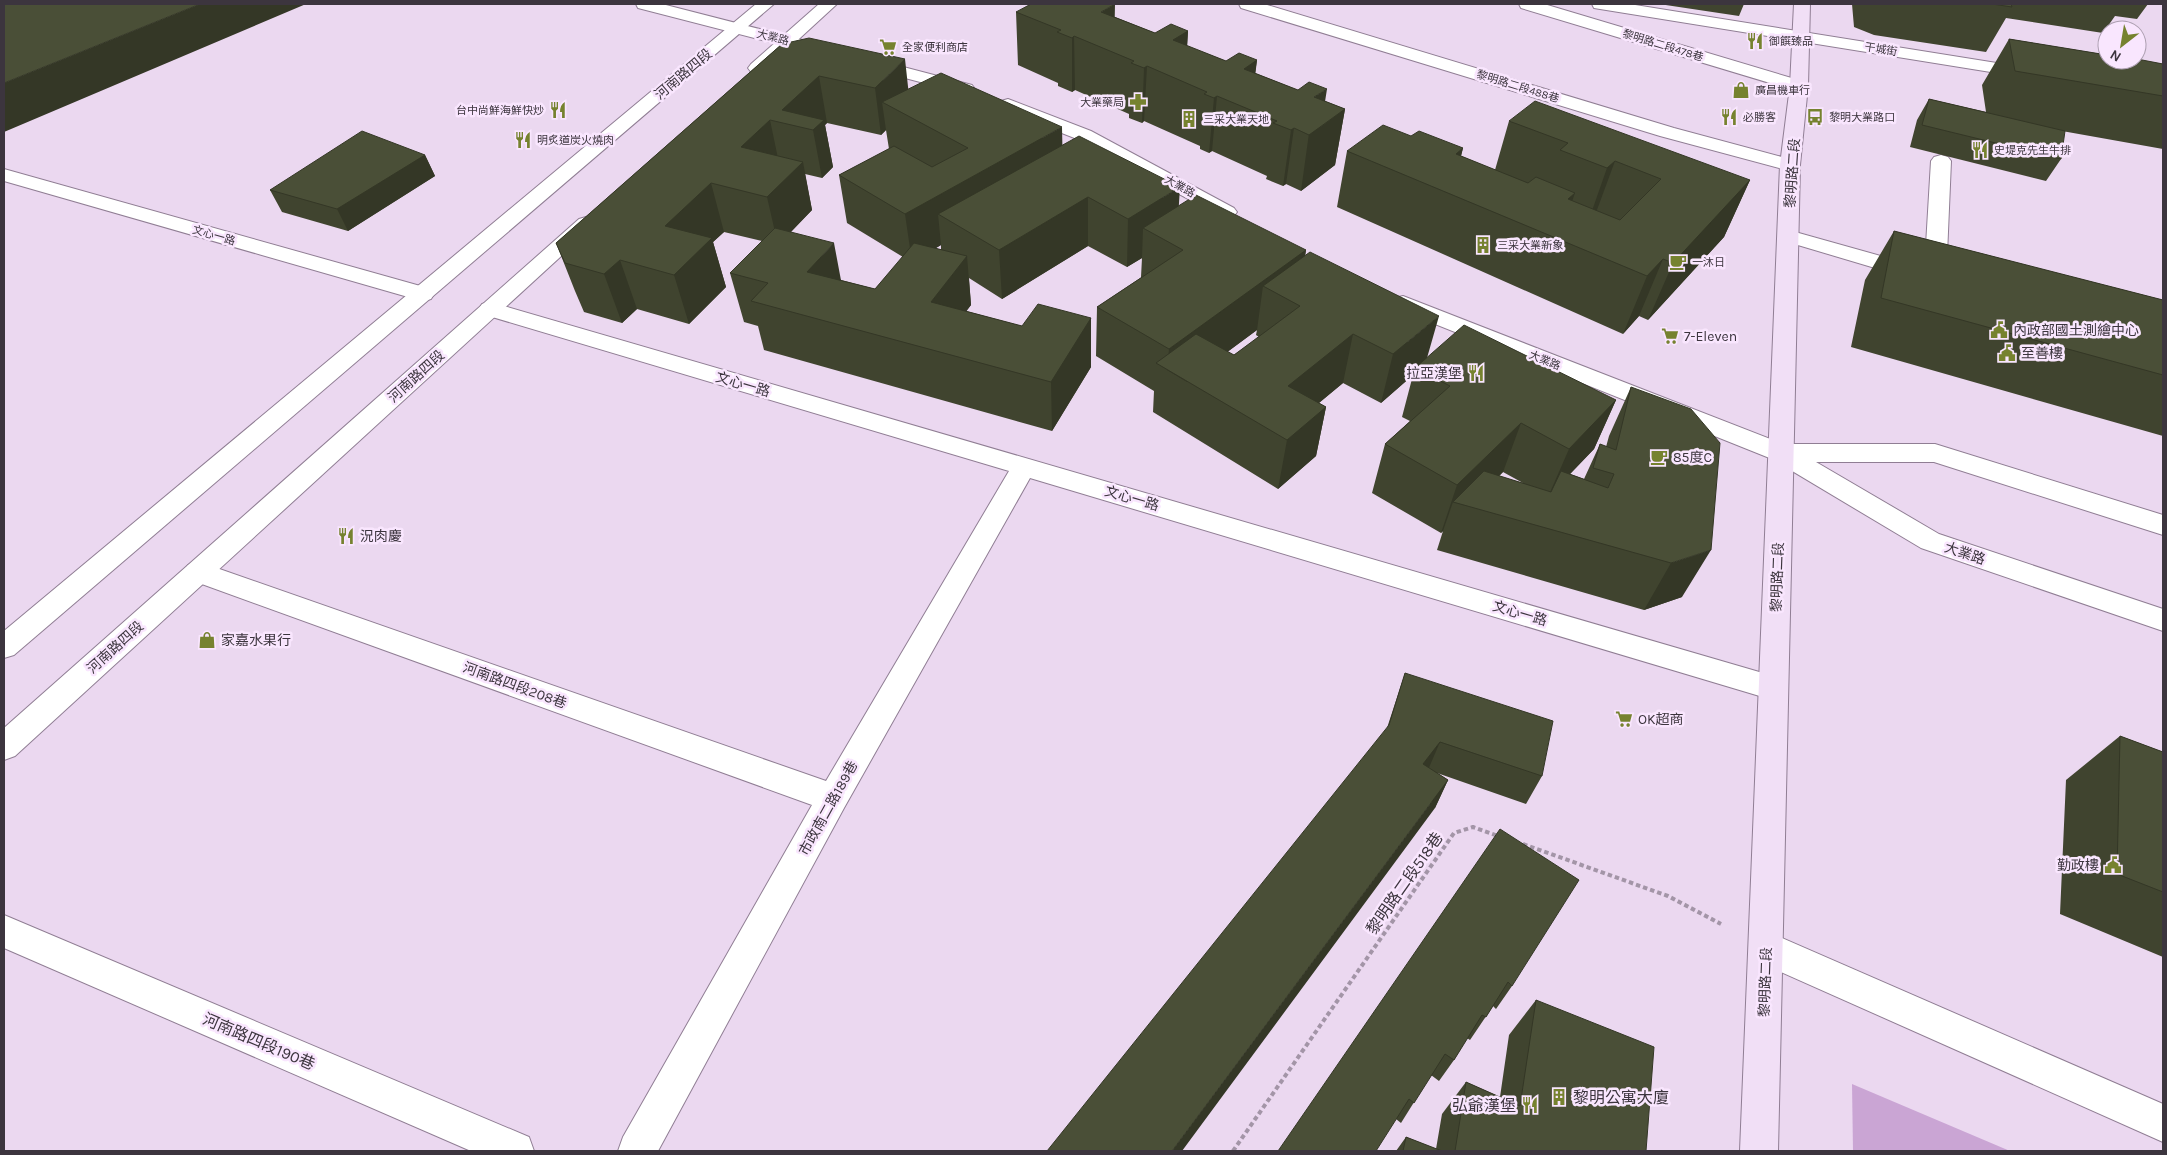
<svg xmlns="http://www.w3.org/2000/svg" width="2167" height="1155" font-family="Karla,'Noto Sans TC',sans-serif">
<style>
.green{fill:#caa5d4}
.lines{fill:none;stroke-linecap:round;stroke-linejoin:round}
.minor-casing{stroke:#907e94;stroke-width:2}
.tertiary-casing{stroke:#907e94;stroke-width:2}
.secondary-casing{stroke:#907e94;stroke-width:2}
.path{stroke:#a395a7;stroke-width:4;stroke-dasharray:4.5 3;stroke-linecap:butt}
.minor{fill:#fff;fill-rule:evenodd}
.tertiary{fill:#fff;fill-rule:evenodd}
.secondary{fill:#f1dff6;fill-rule:evenodd}
.wall{fill:#40442f;fill-rule:evenodd}
.shaded-wall{fill:#343726}
.building{fill:#4a4f37;stroke:#343726}
.labels{text-anchor:middle;stroke-width:5;stroke-linejoin:round;paint-order:stroke}
.far-street-label{font-size:11px;fill:#3c353e;stroke:#f9e6fe}
.far-poi-label{font-size:11px;fill:#3c353e;stroke:#f9e6fe;text-anchor:start}
.street-label{font-size:14px;fill:#3c353e;stroke:#f9e6fe}
.poi-label{font-size:14px;fill:#3c353e;stroke:#f9e6fe;text-anchor:start}
.near-street-label{font-size:16px;fill:#3c353e;stroke:#f9e6fe}
.near-poi-label{font-size:16px;fill:#3c353e;stroke:#f9e6fe;text-anchor:start}
</style>
<rect width="100%" height="100%" fill="#ebd8f0"/>
<path class="green" d="M1852 1084 2010 1151H1853Z"/>
<g class="lines">
<g class="minor-casing">
<path id="minor" d="M636 4H662L822 45 825 49 822 53 816 54 638 8Z
M1239 4H1264L1674 128 1797 161 1800 165 1797 169 1790 171 1660 136 1241 8Z
M1519 4H1544L1805 82 1808 86 1805 90 1799 91 1793 90 1521 8Z
M1592 4H1629L2028 68 2034 69 2037 73 2034 77 2028 78 1600 9 1594 8Z
M869 58 972 85 975 89 972 93 966 94 863 67 860 63 863 59Z
M1008 99 1091 131 1234 208 1237 212 1234 216 1227 218 1220 216 1077 139 1001 109 999 105 1001 101Z
M1941 155 1948 157 1951 161 1946 279 1943 284 1935 286 1927 284 1924 279 1931 161 1934 157Z
M4 169 431 289 434 294 431 299 423 301 415 299 4 181Z
M1788 230 1920 267 1923 272 1920 277 1912 279 1781 240 1778 236 1781 232Z
M1403 296 1783 444H1935L2163 515V535L1934 462H1816L1939 534 2163 609V631L1921 548 1772 459 1395 308 1392 303 1395 298Z
M490 302 1773 676 1783 679 1788 688 1783 697 1773 700 1030 478 844 808 658 1151H618L623 1137 812 805 188 579 184 572 188 565 198 562 208 565 826 781 1009 471 482 314 479 309 482 304Z
M4 915 529 1137 534 1151H471L4 948Z
M1766 931 2163 1104V1142L1754 960 1749 948 1754 936Z"/>
</g>
<g class="tertiary-casing">
<path id="tertiary" d="M756 4H774L14 655 4 658V631Z
M819 4H837L763 72 757 73 751 72 748 68 751 64Z
M586 217 593 219 596 223 593 227 15 756 4 760V728L579 219Z"/>
</g>
<g class="secondary-casing">
<path id="secondary" d="M1794 4H1810L1808 86 1800 165 1778 1151H1740L1780 165 1790 86Z"/>
</g>
<path class="path" d="M1523 844 1668 896 1721 924
M1233 1151 1454 833 1473 827 1498 836"/>
<use href="#minor" class="minor"/>
<use href="#tertiary" class="tertiary"/>
<use href="#secondary" class="secondary"/>
</g>
<path class="wall" d="M1659 4H1744L1739 16Z
M1852 4H2148L2137 19 2115 16 2103 33 2006 18 1986 52 1874 35 1854 27Z
M1016 12 1115 17 1155 33 1188 31 1187 46 1226 61 1257 60 1255 73 1345 109 1335 165 1301 191 1286 184 1283 186 1266 179 1267 176 1212 151 1209 153 1200 149V146L1144 121 1142 123 1129 118V114L1075 90 1072 92 1058 86V83L1018 65Z
M2009 39 2163 64V149L2062 131 2061 159 2046 181 1910 147 1917 120 1929 99 1986 112 1982 85Z
M782 44 1062 145 1179 206 1306 250 1305 256 1427 358 1616 400 1594 449 1570 474 1584 479 1600 444 1606 447 1609 436 1631 387 1682 597 1644 610 1437 550 1443 531 1441 533 1372 493 1385 444 1410 421 1402 417 1413 375 1381 403 1343 383 1319 403 1326 407 1316 456 1278 489 1153 412 1154 391 1096 356 1097 307 1142 277H1141L1142 258 1127 267 1088 246 1002 299 969 278 971 305 966 311 1022 326 1091 318V367L1052 431 764 350 758 326 744 322 730 273 762 241 724 232 713 242 726 287 689 324 637 309 622 323 584 312 575 291 556 243ZM827 123 881 135 886 130 889 149 839 175 847 223 903 257 875 289 841 280 791 232 812 210 805 174 822 178 833 167 825 125ZM941 245V250L936 248ZM1257 330 1256 335 1259 337 1234 355 1227 352ZM1503 472 1523 483 1499 476Z
M1509 121 1750 180 1724 237 1648 320 1639 316 1623 334 1337 207 1347 151 1411 136 1463 148 1461 156 1495 170Z
M425 155 435 176 348 231 282 212 270 190Z
M1894 231 2163 300V436L1851 347 1865 280Z
M1405 673 1542 776 1526 804 1437 773 1448 780 1435 808 1387 728Z
M2120 736 2163 752V957L2060 914 2066 780Z
M1500 829 1512 986 1496 1009 1493 1006 1470 1040 1467 1038 1454 1060 1439 1081 1431 1075 1401 1123 1396 1119Z
M1536 1000 1646 1151H1396L1406 1137 1436 1149 1442 1114 1466 1082 1500 1097 1509 1035Z"/>
<path class="shaded-wall" d="M200 4H306L4 132V83Z
M1115 4 1114 53 1101 12Z
M1188 31 1185 82 1173 40Z
M1074 36 1075 90 1072 92V38Z
M905 59 910 105 882 102 886 130 881 135 875 88Z
M1257 60 1251 110 1244 69Z
M1147 66 1144 121 1142 123 1144 68Z
M819 76 827 123 825 125 833 167 822 178 813 130 782 110Z
M1327 89 1321 127 1345 109 1335 165 1301 191 1314 97Z
M1217 96 1212 151 1209 153 1214 98Z
M770 120 780 168 741 147Z
M1062 127 1063 175 938 214 941 245 912 262 905 214Z
M1294 128 1286 184 1283 186 1291 130Z
M1463 148 1451 194 1456 154Z
M425 155 435 176 348 231 337 209Z
M1615 161 1594 218 1587 225 1607 168Z
M803 162 812 210 778 245 767 197Z
M1750 180 1724 237 1648 320 1673 263Z
M711 183 724 232 713 242 726 287 689 324 674 275 665 226Z
M1180 187 1177 235 1143 228 1142 258 1127 267 1128 219Z
M1575 193 1559 239 1568 199Z
M1088 197V246L1002 299 999 250Z
M834 243 843 291 807 272Z
M1306 250 1298 299 1263 286 1257 330 1187 382 1167 370 1169 349Z
M967 256 971 305 937 351 931 302Z
M1663 259 1639 316 1623 334 1647 276Z
M620 260 637 309 622 323 604 274Z
M1439 316 1425 365 1415 368 1413 375 1381 403 1393 354Z
M1091 318V367L1052 431 1051 382Z
M1353 334 1343 383 1280 435 1288 386Z
M1616 400 1594 449 1548 497 1569 449Z
M1326 407 1316 456 1278 489 1287 440Z
M1521 423 1503 472 1469 506 1453 502 1443 531 1441 533 1457 485Z
M1711 550 1682 597 1644 610 1671 563Z
M1440 742 1428 770 1423 764Z
M1448 780 1435 808 1182 1151H1172Z"/>
<path class="building" d="M4 4H200L4 83Z
M1031 4H1115L1101 12 1155 33 1171 24 1188 31 1173 40 1226 61 1239 53 1257 60 1244 69 1298 90 1309 82 1327 89 1314 97 1345 109 1309 135 1294 128 1291 130 1273 123 1277 121 1217 96 1214 98 1204 94 1207 92 1147 66 1144 68 1131 63 1134 61 1074 36 1072 38 1057 32 1061 30 1016 12Z
M1992 4H2011L2012 7Z
M809 38 905 59 875 88 819 76 782 110 824 120 813 130 770 120 741 147 803 162 767 197 711 183 665 226 712 238 674 275 620 260 604 274 565 263 556 243 782 44Z
M2009 39 2107 55V60L2137 59 2163 64V96L2015 71Z
M941 73 1062 127 905 214 839 175 894 146 932 167 968 148 882 102Z
M1929 99 2065 131 2061 159 1922 125Z
M1535 101 1750 180 1673 263 1663 259 1647 276 1347 151 1383 125 1411 136 1419 131 1463 148 1456 154 1528 183 1536 177 1575 193 1568 199 1620 220 1661 179 1615 161 1607 168 1560 150 1568 143 1509 121Z
M362 131 425 155 337 209 270 190Z
M1079 136 1180 187 1128 219 1088 197 999 250 938 214Z
M1196 195 1306 250 1169 349 1097 307 1183 250 1143 228Z
M775 228 834 243 807 272 875 289 914 243 967 256 931 302 1022 326 1038 304 1091 318 1051 382 751 301 768 283 730 273Z
M1894 231 2163 300V375L1881 298Z
M1310 252 1439 316 1393 354 1353 334 1288 386 1326 407 1287 440 1156 363 1196 334 1234 355 1300 306 1263 286Z
M1464 325 1616 400 1569 449 1521 423 1457 485 1385 444 1450 386 1415 368Z
M1631 387 1691 409 1720 443 1711 550 1671 563 1453 502 1484 471 1551 492 1561 471 1608 488 1614 474 1593 468 1600 444 1616 450Z
M1405 673 1553 721 1542 776 1440 742 1423 764 1448 780 1172 1151H1047L1389 725Z
M2120 736 2163 752V892L2117 874Z
M1500 829 1579 880 1512 986 1508 982 1486 1017 1482 1015 1454 1060 1445 1054 1414 1103 1409 1099 1376 1151H1278Z
M1536 1000 1654 1047 1646 1151H1455L1466 1082 1520 1106Z
M1406 1137 1442 1151H1403Z"/>
<defs>
<g id="restaurant-bare" transform="scale(1.35)"><path d="M-5-6h1v4h1v-4h1v4h1v-4h1v5L-1.5 .5V6h-2V.5L-5-1ZM5-6V6H3V1.5H1.5Q1.5-4 5-6Z" fill="#76822f" stroke="#f9e6fe" stroke-width="2.5" paint-order="stroke"/></g>
<g id="supermarket-bare" transform="scale(1.35)"><path d="M-6-5.5h2.5l.6 2H6L4.5 2H-2.5L-4.4-4H-6ZM-1.5 3.2a1.3 1.3 0 1 0 .1 0ZM3 3.2a1.3 1.3 0 1 0 .1 0Z" fill="#76822f" stroke="#f9e6fe" stroke-width="2.5" paint-order="stroke"/></g>
<g id="shop-bare" transform="scale(1.35)"><path d="M-5-2.5h2.3a2.7 3.5 0 0 1 5.4 0H5L5.5 6h-11ZM-1.5-2.5h3a1.5 2.3 0 0 0-3 0Z" fill="#76822f" stroke="#f9e6fe" stroke-width="2.5" paint-order="stroke"/></g>
<g id="pharmacy-bare" transform="scale(1.35)"><path d="M-2-6h4v4h4v4h-4v4h-4v-4h-4v-4h4Z" fill="#76822f" stroke="#f9e6fe" stroke-width="2.5" paint-order="stroke"/></g>
<g id="bus-bare" transform="scale(1.35)"><path d="M-5-6H5V4H4V6H2V4H-2V6H-4V4H-5ZM-3.5-4V0h7V-4ZM-3.5 1.2v1.5H-2V1.2ZM2 1.2v1.5H3.5V1.2Z" fill="#76822f" stroke="#f9e6fe" stroke-width="2.5" paint-order="stroke"/></g>
<g id="building-bare" transform="scale(1.35)"><path d="M-4-6H4V6H1V3H-1V6H-4ZM-2.5-4.3h1.7v1.8h-1.7ZM.8-4.3h1.7v1.8H.8ZM-2.5-1h1.7V.8h-1.7ZM.8-1h1.7V.8H.8Z" fill="#76822f" stroke="#f9e6fe" stroke-width="2.5" paint-order="stroke"/></g>
<g id="cafe-bare" transform="scale(1.35)"><path d="M-5.5-4.5H6V0H3Q3 3.5 0 3.5H-2.5Q-5.5 3.5-5.5 0ZM3-3.2v2h1.7v-2ZM-6 4.5H4V6H-6Z" fill="#76822f" stroke="#f9e6fe" stroke-width="2.5" paint-order="stroke"/></g>
<g id="civic-bare" transform="scale(1.35)"><path d="M-.6-6.5H3V-4.5H.6V-3L4-1V1h2V6H-6V1h2V-1L-.6-3ZM-1.2 2.5V6h2.4V2.5Z" fill="#76822f" stroke="#f9e6fe" stroke-width="2.5" paint-order="stroke"/></g>
</defs>
<g fill-rule="evenodd">
<use href="#restaurant-bare" x="1755" y="41"/>
<use href="#supermarket-bare" x="888" y="47"/>
<use href="#shop-bare" x="1741" y="90"/>
<use href="#pharmacy-bare" x="1138" y="102"/>
<use href="#restaurant-bare" x="558" y="110"/>
<use href="#restaurant-bare" x="1729" y="117"/>
<use href="#bus-bare" x="1815" y="117"/>
<use href="#building-bare" x="1189" y="119"/>
<use href="#restaurant-bare" x="523" y="140"/>
<use href="#restaurant-bare" x="1980" y="150"/>
<use href="#building-bare" x="1483" y="245"/>
<use href="#cafe-bare" x="1678" y="262"/>
<use href="#civic-bare" x="1999" y="330"/>
<use href="#supermarket-bare" x="1670" y="336"/>
<use href="#civic-bare" x="2007" y="353"/>
<use href="#restaurant-bare" x="1476" y="373"/>
<use href="#cafe-bare" x="1659" y="457"/>
<use href="#restaurant-bare" x="346" y="536"/>
<use href="#shop-bare" x="207" y="640"/>
<use href="#supermarket-bare" x="1624" y="719"/>
<use href="#civic-bare" x="2113" y="865"/>
<use href="#building-bare" x="1559" y="1097"/>
<use href="#restaurant-bare" x="1530" y="1105"/>
</g>
<g class="labels">
<g class="far-street-label">
<text transform="translate(773 37) rotate(14)" y="4">大業路</text>
<text transform="translate(1663 45) rotate(17)" y="4">黎明路二段478巷</text>
<text transform="translate(1881 49) rotate(9)" y="4">干城街</text>
<text transform="translate(1518 86) rotate(17)" y="4">黎明路二段488巷</text>
<text transform="translate(1180 186) rotate(29)" y="4">大業路</text>
<text transform="translate(214 235) rotate(16)" y="4">文心一路</text>
<text transform="translate(1545 360) rotate(22)" y="4">大業路</text>
</g>
<g class="far-poi-label">
<text x="1769" y="45">御饌臻品</text>
<text x="902" y="51">全家便利商店</text>
<text x="1755" y="94">廣昌機車行</text>
<text x="1124" y="106" text-anchor="end">大業藥局</text>
<text x="544" y="114" text-anchor="end">台中尚鮮海鮮快炒</text>
<text x="1743" y="121">必勝客</text>
<text x="1829" y="121">黎明大業路口</text>
<text x="1203" y="123">三采大業天地</text>
<text x="537" y="144">明炙道炭火燒肉</text>
<text x="1994" y="154">史堤克先生牛排</text>
<text x="1497" y="249">三采大業新象</text>
<text x="1692" y="266">一沐日</text>
</g>
<g class="street-label">
<text transform="translate(683 74) rotate(-40)" y="5">河南路四段</text>
<text transform="translate(1792 173) rotate(-86)" y="5">黎明路二段</text>
<text transform="translate(416 376) rotate(-42)" y="5">河南路四段</text>
<text transform="translate(743 384) rotate(16)" y="5">文心一路</text>
<text transform="translate(1132 498) rotate(16)" y="5">文心一路</text>
<text transform="translate(1965 553) rotate(19)" y="5">大業路</text>
<text transform="translate(1777 577) rotate(-88)" y="5">黎明路二段</text>
<text transform="translate(1520 613) rotate(16)" y="5">文心一路</text>
<text transform="translate(115 647) rotate(-42)" y="5">河南路四段</text>
<text transform="translate(515 685) rotate(20)" y="5">河南路四段208巷</text>
<text transform="translate(828 808) rotate(-61)" y="5">市政南二路189巷</text>
<text transform="translate(1765 982) rotate(-88)" y="5">黎明路二段</text>
</g>
<g class="poi-label">
<text x="2013" y="335">內政部國土測繪中心</text>
<text x="1684" y="341">7-Eleven</text>
<text x="2021" y="358">至善樓</text>
<text x="1462" y="378" text-anchor="end">拉亞漢堡</text>
<text x="1673" y="462">85度C</text>
<text x="360" y="541">況肉慶</text>
<text x="221" y="645">家嘉水果行</text>
<text x="1638" y="724">OK超商</text>
<text x="2099" y="870" text-anchor="end">勤政樓</text>
</g>
<g class="near-street-label">
<text transform="translate(1404 883) rotate(-55)" y="6">黎明路二段518巷</text>
<text transform="translate(259 1041) rotate(23)" y="6">河南路四段190巷</text>
</g>
<g class="near-poi-label">
<text x="1573" y="1103">黎明公寓大廈</text>
<text x="1516" y="1111" text-anchor="end">弘爺漢堡</text>
</g>
</g>
<rect width="2167" height="1155" fill="none" stroke="#3c353e" stroke-width="10"/>
<g transform="translate(2122 45) rotate(211)"><circle r="24" fill="#f9e6fe" stroke="#ad9fb1"/>
<path d="M0-4L9 19L0 12L-9 19Z" fill="#76822f"/>
<text y="-8" font-size="14" font-weight="bold" text-anchor="middle" fill="#3c353e">N</text>
</g>
</svg>
